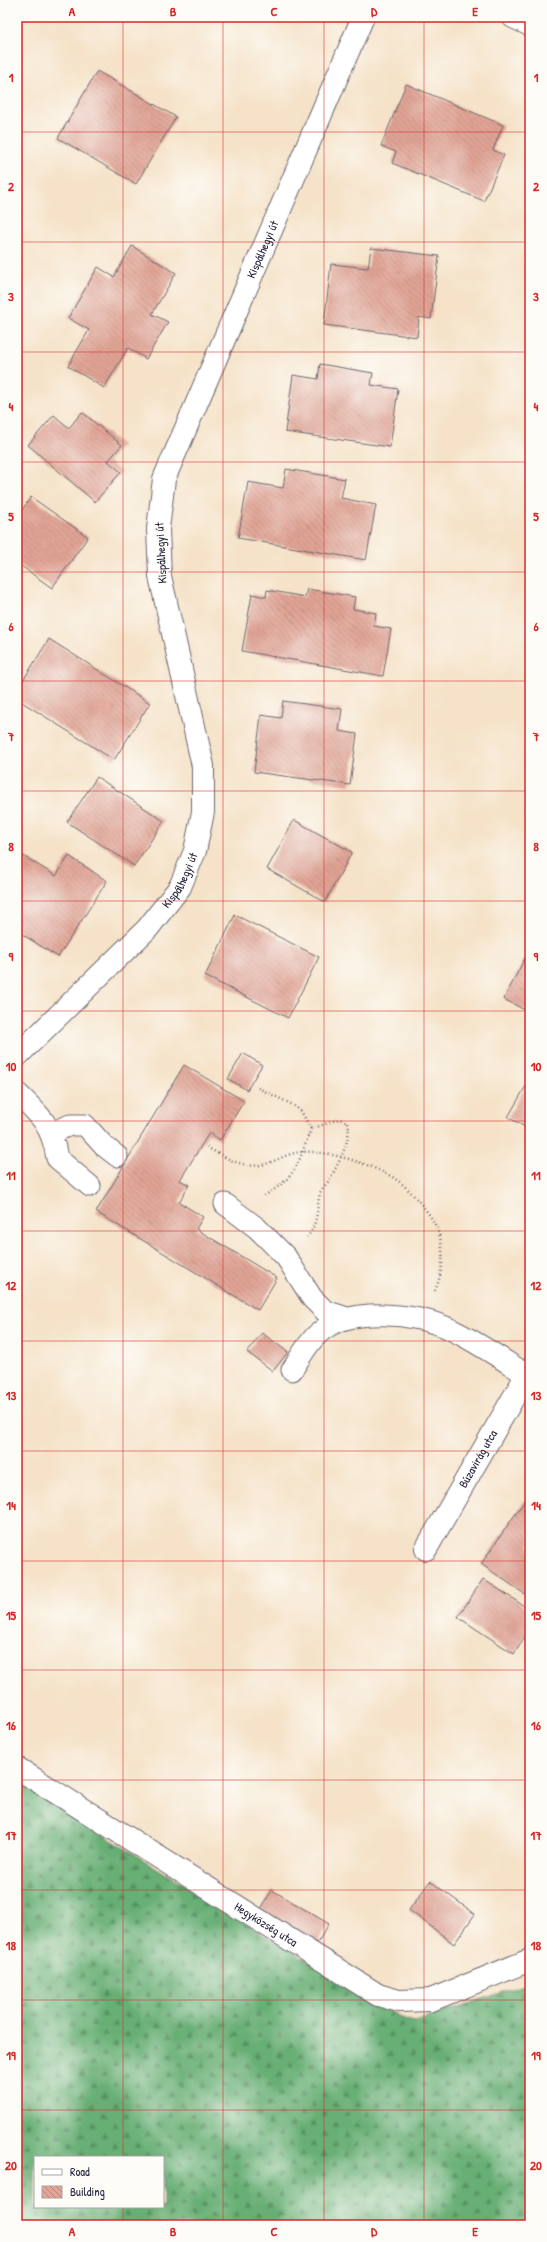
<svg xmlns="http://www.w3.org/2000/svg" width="547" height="2242" font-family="'Patrick Hand',sans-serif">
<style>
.forest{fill:url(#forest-firs);stroke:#456858;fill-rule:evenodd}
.building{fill:url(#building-back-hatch)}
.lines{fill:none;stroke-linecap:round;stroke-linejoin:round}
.lane-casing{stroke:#6c656c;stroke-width:23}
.street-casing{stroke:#6c656c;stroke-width:24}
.path{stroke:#6c656c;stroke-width:2.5;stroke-dasharray:1 3;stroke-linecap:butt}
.lane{stroke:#fff;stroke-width:21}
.street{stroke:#fff;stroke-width:22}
.grid{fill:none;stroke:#d62828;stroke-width:1;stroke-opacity:0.55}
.labels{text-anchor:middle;stroke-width:3;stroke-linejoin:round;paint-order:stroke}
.street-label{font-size:12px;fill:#22223b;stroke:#fdfcf7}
.neatline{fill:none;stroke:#d62828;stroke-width:1.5}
.grid-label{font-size:13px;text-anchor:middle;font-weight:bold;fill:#d62828}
</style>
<defs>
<pattern id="forest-firs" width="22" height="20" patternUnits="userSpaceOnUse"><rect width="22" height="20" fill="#68af74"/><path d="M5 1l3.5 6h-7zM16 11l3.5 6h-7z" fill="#558e60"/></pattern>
<pattern id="building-back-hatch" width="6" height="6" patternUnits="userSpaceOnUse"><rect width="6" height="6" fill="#e1a495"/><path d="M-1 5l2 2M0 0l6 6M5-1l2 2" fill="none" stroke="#b6857b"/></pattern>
</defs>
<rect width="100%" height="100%" fill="#fdfcf7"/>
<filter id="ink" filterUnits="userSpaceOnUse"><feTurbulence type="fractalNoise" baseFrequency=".025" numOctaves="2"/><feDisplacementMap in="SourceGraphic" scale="8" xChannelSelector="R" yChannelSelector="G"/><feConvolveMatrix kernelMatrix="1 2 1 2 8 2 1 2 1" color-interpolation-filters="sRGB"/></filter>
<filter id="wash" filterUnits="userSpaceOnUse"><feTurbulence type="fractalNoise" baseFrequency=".012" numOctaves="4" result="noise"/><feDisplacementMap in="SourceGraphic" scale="16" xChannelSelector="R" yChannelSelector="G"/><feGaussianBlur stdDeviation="0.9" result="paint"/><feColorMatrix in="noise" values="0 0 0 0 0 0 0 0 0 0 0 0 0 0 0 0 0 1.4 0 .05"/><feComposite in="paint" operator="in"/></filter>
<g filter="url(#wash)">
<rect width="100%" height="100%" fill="#f5e2c8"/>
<path class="forest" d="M17 1782 399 2017 414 2022 530 1983V2225H17ZM35 2157H163V2207H35Z"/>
<g id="blocks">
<path class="building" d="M97 71 176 117 136 184 58 138Z
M406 84 503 125 493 150 504 155 484 201 392 163 396 152 381 146Z
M132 246 176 273 152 314 168 322 146 359 128 348 104 388 68 366 89 330 68 318 98 267 114 277Z
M371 248 439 256 431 319 419 317 417 337 324 325 331 264 368 268Z
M320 364 373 373 371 385 398 389 390 447 285 432 293 375 318 379Z
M82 412 122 445 108 461 121 472 95 502 28 445 54 415 69 428Z
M286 469 345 479 341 498 376 505 366 560 238 538 248 482 283 488Z
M31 497 88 537 52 588 17 563V517Z
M307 589 355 597 353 609 376 613 374 626 391 629 383 676 242 651 252 594 266 597 267 590 305 597Z
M49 639 150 703 114 760 17 699V690Z
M283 701 342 709 339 731 357 734 350 785 254 772 261 715 281 718Z
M97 777 164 821 134 866 67 822Z
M294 820 352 852 325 902 267 869Z
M17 852 56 876 69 856 107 881 58 957 17 931Z
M235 915 319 957 288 1018 205 976Z
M530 948V1013L504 999Z
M243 1053 262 1065 247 1090 228 1079Z
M184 1065 244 1101 220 1140 209 1133 180 1180 189 1185 179 1202 203 1217 196 1229 277 1278 258 1310 96 1212Z
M530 1079V1130L508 1117Z
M262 1333 288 1352 273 1371 247 1352Z
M530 1493V1596L529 1597 481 1564Z
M483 1579 530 1610V1630L514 1654 458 1617Z
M430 1881 475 1914 454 1944 409 1910Z
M272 1890 329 1924 314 1948 258 1914Z"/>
</g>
</g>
<g filter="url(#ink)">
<use href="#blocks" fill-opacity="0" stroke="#6c656c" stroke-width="1"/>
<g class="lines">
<g class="lane-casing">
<path id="lane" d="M17 1093C40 1115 52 1125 57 1158L90 1186
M51 1133 70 1125H85L104 1146 117 1156
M225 1204 257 1228 286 1257 312 1298 325 1311 347 1318
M292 1370C300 1358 308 1342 319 1333 349 1306 416 1313 450 1329 477 1342 502 1359 527 1375"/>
</g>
<g class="street-casing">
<g id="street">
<path d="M513 17 530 25"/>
<path id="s1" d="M17 1056 148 928 180 887 195 851 203 812V766L160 576 158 529 164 479 363 17"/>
<path id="s2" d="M426 1549 530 1369"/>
<path id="s3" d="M17 1768 378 1995 399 2001 431 2000 530 1960"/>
</g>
</g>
<path class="path" d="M258 1088 293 1105 301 1111 311 1129
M207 1147C223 1157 242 1168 261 1165 273 1163 284 1155 295 1153 321 1147 375 1165 397 1180 409 1189 419 1201 428 1213 446 1237 446 1267 434 1293
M264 1196C298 1176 298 1163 311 1129L339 1119 348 1122C352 1139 338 1165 329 1180 327 1184 322 1188 320 1193 316 1209 319 1223 307 1237"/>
<use href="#lane" class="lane"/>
<use href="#street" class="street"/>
</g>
</g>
<path class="grid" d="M123 17V2157M223 17V2225M324 17V2225M424 17V2225M17 132H530M17 242H530M17 352H530M17 462H530M17 572H530M17 681H530M17 791H530M17 901H530M17 1011H530M17 1121H530M17 1231H530M17 1341H530M17 1451H530M17 1561H530M17 1670H530M17 1780H530M17 1890H530M17 2000H530M17 2110H530M123 2207V2225"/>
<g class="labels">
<g class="street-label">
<text dy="4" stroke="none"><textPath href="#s1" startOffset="902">Kispálhegyi út</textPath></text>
<text transform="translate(161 553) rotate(-93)" y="4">Kispálhegyi út</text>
<text dy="4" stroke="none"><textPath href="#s1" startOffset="241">Kispálhegyi út</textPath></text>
<text dy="4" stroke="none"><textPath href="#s2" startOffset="104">Búzavirág utca</textPath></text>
<text dy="4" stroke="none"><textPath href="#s3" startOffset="294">Hegyközség utca</textPath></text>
</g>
</g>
<rect width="547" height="2242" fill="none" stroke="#fdfcf7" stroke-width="44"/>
<rect x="34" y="2156" width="130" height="52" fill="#fdfcf7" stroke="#a5a5ac"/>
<rect x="42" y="2169" width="20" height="6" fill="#ffffff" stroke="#a5a5ac"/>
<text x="70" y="2176" font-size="12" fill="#22223b">Road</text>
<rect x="42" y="2186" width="20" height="12" fill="url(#building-back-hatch)" stroke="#a5a5ac"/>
<text x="70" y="2196" font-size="12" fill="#22223b">Building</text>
<rect x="22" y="22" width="503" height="2198" class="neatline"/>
<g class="grid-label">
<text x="72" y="16">A</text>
<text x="173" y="16">B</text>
<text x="274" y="16">C</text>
<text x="374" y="16">D</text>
<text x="475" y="16">E</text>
<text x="11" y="82">1</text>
<text x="536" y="82">1</text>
<text x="11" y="191">2</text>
<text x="536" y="191">2</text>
<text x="11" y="301">3</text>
<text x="536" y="301">3</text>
<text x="11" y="411">4</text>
<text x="536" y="411">4</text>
<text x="11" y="521">5</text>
<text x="536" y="521">5</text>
<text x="11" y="631">6</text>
<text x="536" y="631">6</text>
<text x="11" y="741">7</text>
<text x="536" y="741">7</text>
<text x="11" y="851">8</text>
<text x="536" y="851">8</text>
<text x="11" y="961">9</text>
<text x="536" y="961">9</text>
<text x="11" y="1071">10</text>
<text x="536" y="1071">10</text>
<text x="11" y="1180">11</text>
<text x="536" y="1180">11</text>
<text x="11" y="1290">12</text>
<text x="536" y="1290">12</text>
<text x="11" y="1400">13</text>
<text x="536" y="1400">13</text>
<text x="11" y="1510">14</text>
<text x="536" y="1510">14</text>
<text x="11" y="1620">15</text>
<text x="536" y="1620">15</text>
<text x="11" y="1730">16</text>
<text x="536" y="1730">16</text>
<text x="11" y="1840">17</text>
<text x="536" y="1840">17</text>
<text x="11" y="1950">18</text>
<text x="536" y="1950">18</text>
<text x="11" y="2060">19</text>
<text x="536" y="2060">19</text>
<text x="11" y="2170">20</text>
<text x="536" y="2170">20</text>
<text x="72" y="2236">A</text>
<text x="173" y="2236">B</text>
<text x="274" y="2236">C</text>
<text x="374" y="2236">D</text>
<text x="475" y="2236">E</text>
</g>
</svg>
